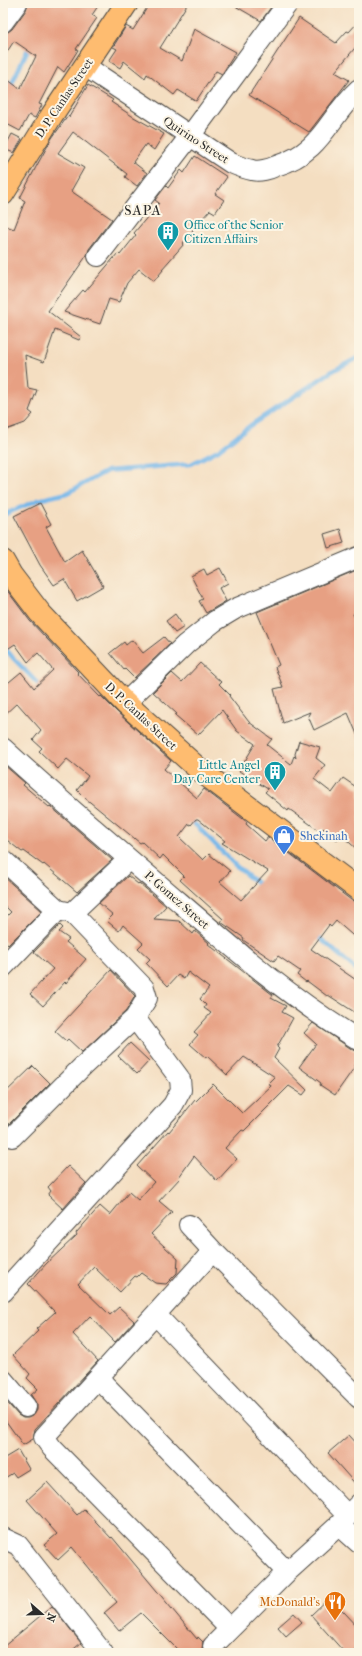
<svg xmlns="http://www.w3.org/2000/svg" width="362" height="1656" font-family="'IM FELL French Canon',serif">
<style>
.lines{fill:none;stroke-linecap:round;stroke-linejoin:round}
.stream{stroke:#74b6e9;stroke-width:4.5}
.building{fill:#e7a083;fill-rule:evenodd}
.minor-casing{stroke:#494642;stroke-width:22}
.major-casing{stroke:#494642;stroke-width:24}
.minor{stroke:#fff;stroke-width:20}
.major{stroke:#febc70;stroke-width:22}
.labels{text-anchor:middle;stroke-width:4;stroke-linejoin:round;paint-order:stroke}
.street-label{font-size:12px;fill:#2b2b2b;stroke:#fcf5e5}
.culture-label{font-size:12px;fill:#0d838f;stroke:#fcf5e5;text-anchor:start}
.shop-label{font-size:12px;fill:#366cbe;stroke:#fcf5e5;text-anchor:start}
.food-label{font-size:12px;fill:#c56008;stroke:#fcf5e5;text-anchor:end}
.quarter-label{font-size:14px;letter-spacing:1px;fill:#2b2b2b;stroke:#fcf5e5}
</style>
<rect width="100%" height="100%" fill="#fcf5e5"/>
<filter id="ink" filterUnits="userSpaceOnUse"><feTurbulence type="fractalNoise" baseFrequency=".025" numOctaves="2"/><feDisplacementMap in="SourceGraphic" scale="8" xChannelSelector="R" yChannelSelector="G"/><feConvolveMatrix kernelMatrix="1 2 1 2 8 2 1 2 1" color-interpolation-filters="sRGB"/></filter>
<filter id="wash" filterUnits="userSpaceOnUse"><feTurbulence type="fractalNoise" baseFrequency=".012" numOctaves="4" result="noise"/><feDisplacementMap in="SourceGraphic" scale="16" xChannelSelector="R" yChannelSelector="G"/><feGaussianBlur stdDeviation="0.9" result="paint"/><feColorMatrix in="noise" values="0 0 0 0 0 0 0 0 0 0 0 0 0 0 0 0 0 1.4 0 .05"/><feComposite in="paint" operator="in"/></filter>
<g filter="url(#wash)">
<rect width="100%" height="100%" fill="#f4dec1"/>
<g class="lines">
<path class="stream" d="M10 87 30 45
M3 515 38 500 67 493 107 471 191 464 218 450 251 425 331 372 359 357
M3 646 14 659 42 688
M189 820 198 827 236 866 261 887
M315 934 359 972"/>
</g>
<g id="blocks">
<path class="building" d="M28 3H100L92 15 97 18 76 49 78 50 64 72 58 67 39 104 42 105 35 118 29 115 20 131 3 122V76L20 89 36 56 14 41 3 58V33L8 32 12 29 26 10Z
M150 3H188L160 48 182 61 194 29 236 52 222 74 216 71 196 101 178 90 174 95 147 74 145 78 124 61 120 68 109 61 117 49 113 47 126 26 133 30Z
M230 3H274L261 21Z
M299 18 336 43 347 31 349 32 359 21V43L335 72 349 80 309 132 249 95Z
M88 85 113 100 111 102 132 116 164 134 154 150 146 144 133 162 147 173 137 186 125 177 127 174 73 132 58 153 84 168 71 191 112 219 89 249 87 255 48 311 81 337 79 340 55 330 44 362 25 355 28 388 37 390 29 411 33 414 25 423 3 431V235L6 226 14 229 25 201 20 198 36 167 52 138 68 116 69 117Z
M12 134 22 139 14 153 4 149Z
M195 156 227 177 215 194 224 200 215 213 210 210 192 230 193 231 183 243 184 244 162 269 163 270 154 281 139 269 127 283 119 302 109 299 100 324 64 312 83 290 85 292 118 253 120 255 136 235 134 233 159 203 155 200 166 186 168 188 181 170 184 173Z
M40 503 51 524 46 527 65 562 82 550 103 586 77 601 64 579 54 585 40 565 14 516Z
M340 529 344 543 328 548 324 534Z
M220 568 228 583 219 588 226 601 206 613 199 601 203 599 191 576 204 569 207 575Z
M359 569V611L353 614 359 626V739L348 713 314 730 308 716 310 712 283 723 274 689 283 687 275 667 279 665 257 612Z
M3 585 30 621 78 672 77 673 100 697 101 696 117 712 171 761 164 769 180 783 197 798 204 789 247 822 246 824 265 841 268 837 351 900 359 903V941L336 921 331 927 329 925 311 949 359 982V1015L328 995 327 996 307 981 306 982 297 975 300 971 278 956 274 961 243 940 244 938 221 922 223 919 180 880 184 876 163 855 160 859 142 842 140 843 85 798 77 790 88 776 67 759 58 769 39 751 42 748 33 740 41 730 17 703 3 716V687L21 672 34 688 53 670 38 653 28 662 15 644 3 652ZM196 819H198L225 841 222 843 268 871 241 900 220 882 230 871 209 854 203 860 179 837 189 824 191 825Z
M175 614 184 627 175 633 166 621Z
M164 637 170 644 134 678 125 669 124 670 110 653 124 642 126 645 132 640 143 653Z
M200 663 221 682 219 684 230 695 229 696 249 722 272 739 267 745 291 764 294 756 296 758 295 754 299 741 320 747 316 758 325 765 314 779 332 793 343 778 359 789V851L341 835 337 840 323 828 321 832 289 809 288 811 265 792 268 789 239 771 255 744 237 731 222 710 198 735 175 715 177 714 153 692 172 673 182 682Z
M3 764 25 783 23 785 49 807 50 806 112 860 77 892 44 864 43 865 24 851 22 852 3 837Z
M3 876 42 911 8 945 3 940V920L11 912 3 904Z
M128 876 138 884 139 883 166 906 154 919 179 921 193 934 195 931 209 943 208 944 273 995 271 998 286 1006 282 1012 293 1018 277 1047 279 1049 274 1058 307 1090 303 1095 289 1086 244 1131 242 1130 225 1148 237 1159 217 1181 194 1156 179 1177 180 1178 159 1201 172 1212 151 1234 178 1259 177 1273 166 1284 155 1283 141 1273 137 1277 135 1276 120 1292 94 1267 78 1284 110 1315 119 1307 134 1321 115 1342 90 1316 73 1334 98 1361 35 1429 33 1439 23 1445 3 1417V1398L18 1415 23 1418H28L34 1415 37 1410V1405L31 1395 38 1389 27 1378 30 1374 13 1355 38 1331 36 1329 55 1312 28 1284 46 1264 77 1235 76 1233 100 1206 110 1215 129 1192 138 1200 154 1182 137 1166 168 1131 169 1132 195 1100 196 1101 213 1084 242 1113 271 1086 269 1083 275 1077 244 1057 227 1075 207 1056 206 1058 190 1044 198 1035 194 1032 211 1013 204 1008 206 1005 200 999 209 988 188 972 184 979 178 975 168 986 146 963 150 959 138 948 143 943 123 925 119 931 107 921 113 915 99 903Z
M60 925 63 928 59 932 69 939 66 942 86 959 66 983 65 982 43 1006 30 994 53 969 34 952Z
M111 970 135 996 126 1011 82 1052 68 1039 66 1041 55 1031Z
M313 1023 353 1050 359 1051V1056L354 1068 335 1095 320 1085 321 1083 299 1067 316 1044 304 1033Z
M130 1043 149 1061 137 1074 118 1056Z
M33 1066 50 1083 3 1130V1095Z
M68 1166 86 1183 63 1209 48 1195 51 1191 48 1187Z
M349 1435 359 1446V1488L328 1453Z
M18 1450 29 1469 16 1477 13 1473 3 1479V1459Z
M47 1482 77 1515 84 1509 111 1538 112 1537 197 1639 198 1637 203 1642 202 1649 204 1653H181L141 1613 119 1631 104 1613 117 1602 72 1547 58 1560 44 1545 57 1534 27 1500Z
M330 1597 359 1628V1648L353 1653H345L311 1615Z
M52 1606 81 1643 69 1653H3V1647Z
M294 1613 302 1622 286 1636 278 1627Z"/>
</g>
</g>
<g filter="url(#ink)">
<use href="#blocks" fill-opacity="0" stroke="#494642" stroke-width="1"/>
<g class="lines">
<g class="minor-casing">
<path id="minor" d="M3 22 17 3
M85 66 231 163C238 166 245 169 252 170 259 172 270 169 276 166 324 151 327 118 359 89
M98 256 190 136 288 3
M125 703 186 644 215 621 235 609 359 557
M3 748C55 796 109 842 163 888 226 942 288 997 359 1040
M3 860 58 910 72 913 144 988 147 998 135 1018 180 1079 181 1090 173 1105 3 1292
M72 913 129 859
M3 967 58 910
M12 1137 83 1066 135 1018
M189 1225 213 1251 359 1398
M213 1251 44 1437 52 1448 230 1629
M156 1315 348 1516
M98 1378 287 1572
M3 1380 26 1407
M339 1525 359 1543
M3 1538 18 1545 103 1653
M213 1646 287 1572 339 1525 359 1504"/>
</g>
<g class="major-casing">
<path id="major" d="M3 194 52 115 127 3
M3 561 11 575 40 613 125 703 202 772 359 890"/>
</g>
<use href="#minor" class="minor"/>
<use href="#major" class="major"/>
</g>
</g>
<defs>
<g id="building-pin" transform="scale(1.15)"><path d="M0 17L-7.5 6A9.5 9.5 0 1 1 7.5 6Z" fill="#0f9aa8" stroke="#fcf5e5"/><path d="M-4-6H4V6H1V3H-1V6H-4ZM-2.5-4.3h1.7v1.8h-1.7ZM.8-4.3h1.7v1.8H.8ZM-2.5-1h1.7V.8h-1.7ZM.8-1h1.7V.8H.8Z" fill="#fff"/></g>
<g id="shop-pin" transform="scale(1.15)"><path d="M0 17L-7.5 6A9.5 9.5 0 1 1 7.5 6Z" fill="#3f7fe0" stroke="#fcf5e5"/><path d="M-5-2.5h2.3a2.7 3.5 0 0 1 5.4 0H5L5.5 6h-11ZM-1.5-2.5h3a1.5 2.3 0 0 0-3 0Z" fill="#fff"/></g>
<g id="restaurant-pin" transform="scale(1.15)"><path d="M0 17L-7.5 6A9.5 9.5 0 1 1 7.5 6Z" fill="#e8710a" stroke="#fcf5e5"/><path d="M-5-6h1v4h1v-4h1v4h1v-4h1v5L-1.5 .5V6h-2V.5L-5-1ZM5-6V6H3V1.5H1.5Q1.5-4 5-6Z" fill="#fff"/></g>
</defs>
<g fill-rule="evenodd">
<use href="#building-pin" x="168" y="232"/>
<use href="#building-pin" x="275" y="772"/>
<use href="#shop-pin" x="284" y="836"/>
<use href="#restaurant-pin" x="335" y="1602"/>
</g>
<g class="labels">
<g class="street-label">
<text transform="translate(64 98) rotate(-56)" y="4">D. P. Canlas Street</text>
<text transform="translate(196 140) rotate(33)" y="4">Quirino Street</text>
<text transform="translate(141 716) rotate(43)" y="4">D. P. Canlas Street</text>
<text transform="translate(177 900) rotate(41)" y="4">P. Gomez Street</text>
</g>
<g class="culture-label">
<text x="184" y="229">Office of the Senior<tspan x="184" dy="14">Citizen Affairs</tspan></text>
<text x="260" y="769" text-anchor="end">Little Angel<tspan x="260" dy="14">Day Care Center</tspan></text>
</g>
<g class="shop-label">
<text x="300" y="840">Shekinah</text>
</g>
<g class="food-label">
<text x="320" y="1606">McDonald's</text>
</g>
<g class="quarter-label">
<text x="143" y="215">SAPA</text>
</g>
</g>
<rect width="362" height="1656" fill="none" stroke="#fcf5e5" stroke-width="16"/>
<g transform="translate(42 1614) rotate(110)" stroke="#fcf5e5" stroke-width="3" paint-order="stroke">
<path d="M0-3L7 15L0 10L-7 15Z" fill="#2b2b2b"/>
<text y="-6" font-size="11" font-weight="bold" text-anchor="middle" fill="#2b2b2b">N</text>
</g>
</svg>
